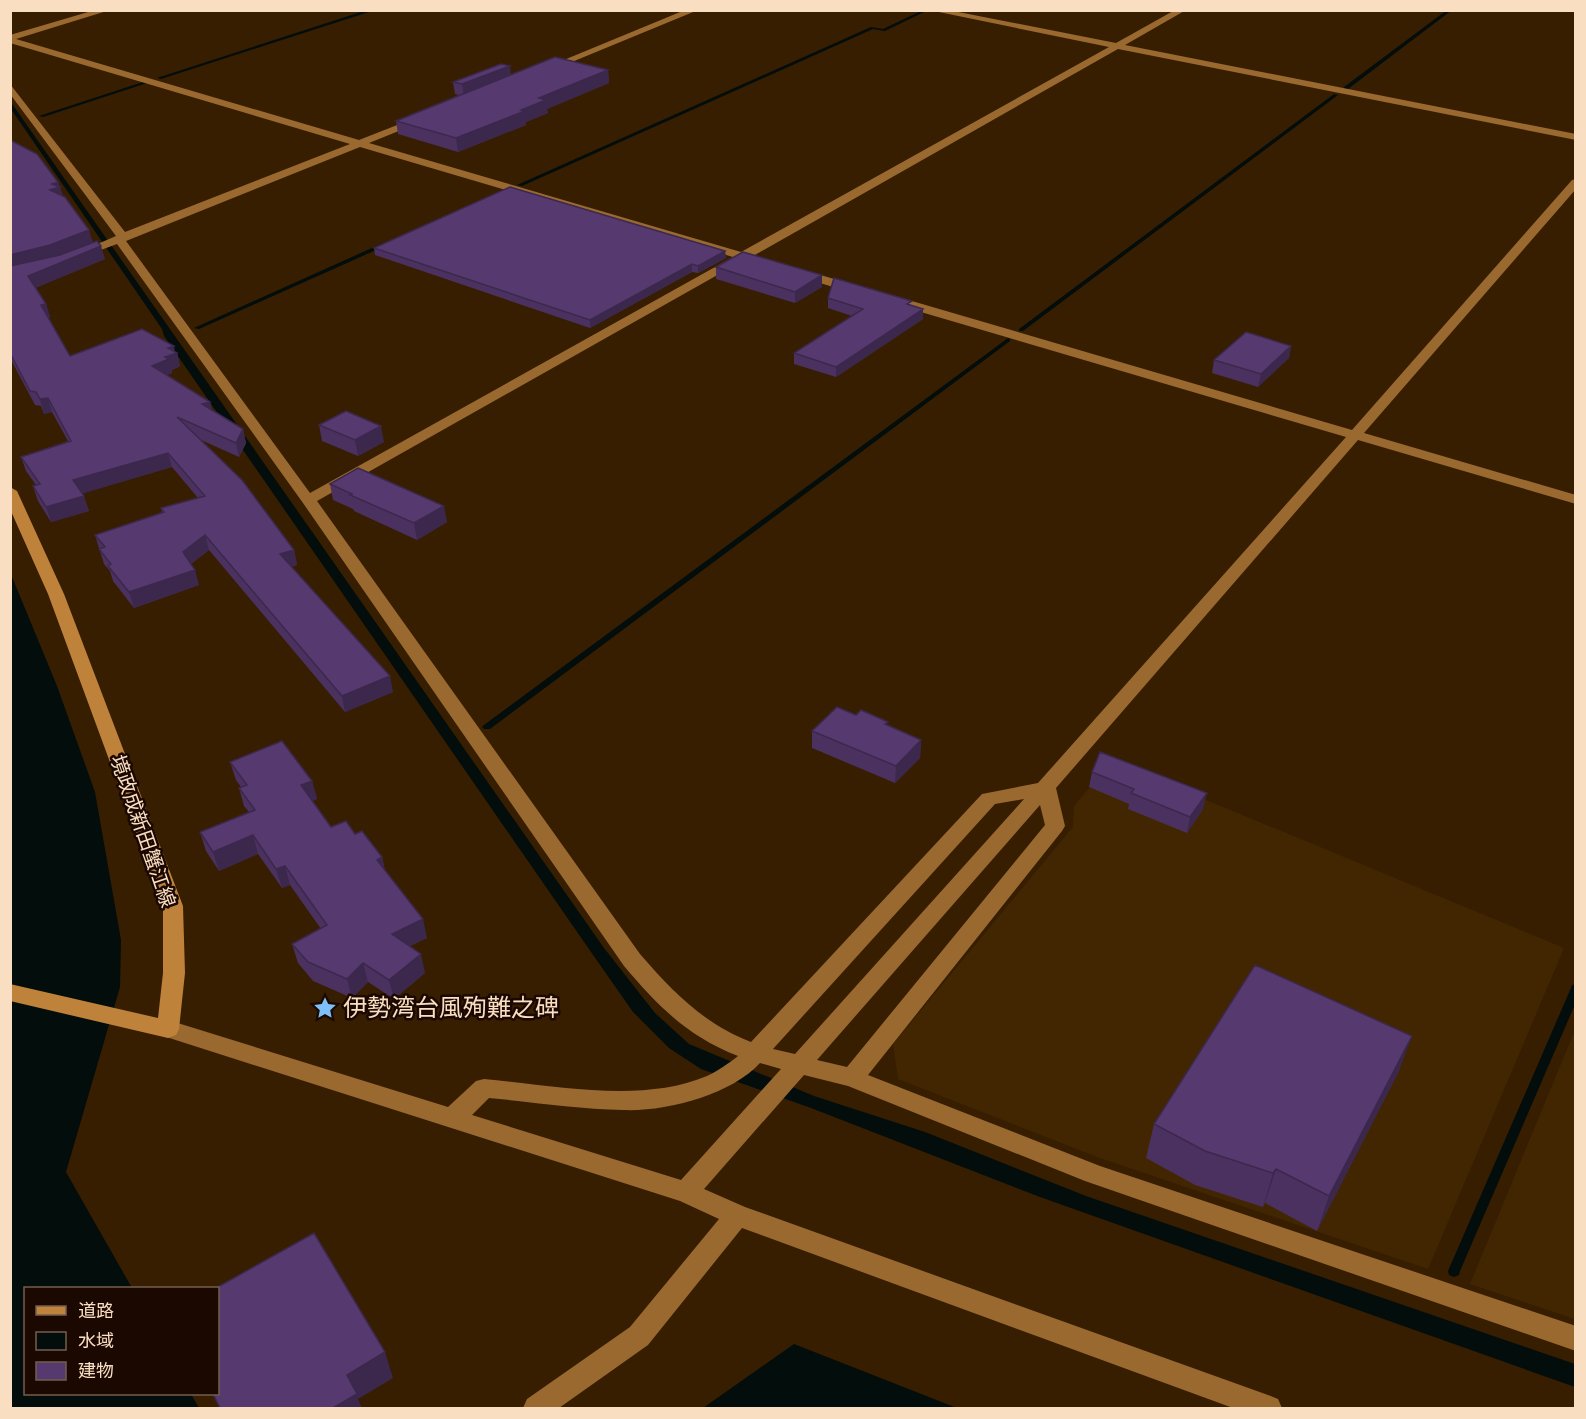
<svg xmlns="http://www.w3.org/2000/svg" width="1586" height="1419" font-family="'DM Sans','Noto Sans JP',sans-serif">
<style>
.built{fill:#422601}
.water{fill:#030d0c}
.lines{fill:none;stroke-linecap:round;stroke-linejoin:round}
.stream{fill:#030d0c;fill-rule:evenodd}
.minor{fill:#9a6930;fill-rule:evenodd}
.major{fill:#bf823b;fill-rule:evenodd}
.wall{fill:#4a315f}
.shaded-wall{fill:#3c284d}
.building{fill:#56396e;stroke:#3c284d;stroke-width:1.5}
.labels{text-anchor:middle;stroke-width:5;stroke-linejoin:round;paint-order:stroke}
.street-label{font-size:20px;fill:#fadec2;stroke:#1b0800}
.near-poi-label{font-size:24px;fill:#fadec2;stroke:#1b0800;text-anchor:start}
</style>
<rect width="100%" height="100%" fill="#371e00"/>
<path class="built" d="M1112 761 1564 948 1428 1269 1097 1157 898 1079 893 1044 1073 827 1074 806Z
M1575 1030V1319L1470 1284Z"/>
<path class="water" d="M10 101 604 948 655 1013 689 1044 814 1096 925 1132 1086 1196 1575 1364V1387L1040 1197 811 1108 701 1069 669 1048 633 1012 591 952 164 336 162 329 11 109Z
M10 572 57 686 95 792 121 940 120 987 66 1172 132 1288H26V1394H191L199 1408H11Z
M794 1344 957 1408H703Z"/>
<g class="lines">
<path class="stream" d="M367 10H375L161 79 157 78Z
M1447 10H1452L1348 89H1344V87Z
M921 11 924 12 885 31 873 29 522 186 517 185 871 27 883 29Z
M143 82 147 83 43 117 39 116Z
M1334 94 1338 95 1023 331H1019V329Z
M383 243 386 245 385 246 199 329 194 328Z
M1008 338 1010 339V341L490 729H484L482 727 484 725Z
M1576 984V1002L1460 1271 1459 1275 1454 1277 1449 1275 1448 1271 1571 988 1572 985Z"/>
<path class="minor" d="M95 10H110L16 39 359 140 415 118H421V122L369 143 741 252 1109 47 929 10H948L1116 43 1175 10H1186L1125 45 1576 134V140L1118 49 753 256 766 259V265L744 260 317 501 640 954C673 992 704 1024 751 1042L982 794 1038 783 1346 437 897 305 895 302 897 299H905L1352 430 1572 180 1576 179V189L1364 433 1576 495V504L1358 440 1056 788 1065 826 1062 831 868 1075 1100 1166 1576 1326V1351L1085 1181 848 1086 804 1075 704 1189 745 1207 1268 1395 1278 1399 1282 1408H1233L742 1228 648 1345 559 1408H523L527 1399 630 1327 719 1219 680 1201 160 1035 157 1029 160 1023 168 1020 448 1107 476 1081 484 1079C554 1085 641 1104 707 1076 718 1071 729 1063 738 1056 687 1036 659 1007 624 966L303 503 117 244 82 257H74L72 255 116 236 10 94V84L125 232 350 144 10 43V35ZM360 147 733 257 310 493 126 241ZM1024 799 795 1054 773 1049 995 804ZM1040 805 1045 825 847 1067 817 1060ZM760 1063 781 1069 681 1180 472 1115 489 1098C533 1102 578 1109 623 1110 665 1112 731 1095 760 1063Z
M685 10H698L550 71 542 69Z
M800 269 858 286 860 289 854 293 796 276V270Z"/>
<path class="major" d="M10 487 17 491 64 594 183 906 185 973 179 1029 176 1035 168 1038 10 1001V984L158 1018 163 973V906L48 594 10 509Z"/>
</g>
<path class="wall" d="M608 70 609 83 547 109 548 113 526 122V125L458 152 398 134 396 121 459 95 455 94 453 82 511 75Z
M10 140 58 182 63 197 92 242 105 259 35 288 46 304 50 317 49 318 70 356 175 352 177 353 180 366 172 370V373L167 375 210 402 212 411 243 429 246 443 239 457 201 440 294 550 297 565 291 567 393 692 345 712 209 550 191 564 199 585 134 608 113 581 110 571 104 564 95 535 162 513 161 508 198 498 172 467 82 493 89 511 51 522 38 501 33 486 36 485 26 471 21 457 68 441 52 412 44 414 41 406 35 405 10 358Z
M374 248 725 251 726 258 698 273 692 272 590 328 375 255Z
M716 267 822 287 795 303 716 279Z
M828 298 912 305 923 319 836 377 794 364V353L852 316 828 308Z
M1291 346 1289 358 1258 387 1212 373 1214 360Z
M319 425 384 442 358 456 322 441Z
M330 484 447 522 417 540 354 511 353 509 333 500Z
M856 715 888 726 921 740 920 758 895 783 812 748V731Z
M230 762 312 781 317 799 312 801 331 827 355 834 382 857 385 870 427 938 410 946 425 973 394 999 368 982 352 998 313 981 298 963 292 944 321 929 290 885 282 888 258 854 219 871 206 851 200 832 249 812 244 806 239 788 241 787 236 780Z
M1092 772 1203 809 1187 833 1128 809 1129 804 1089 787Z
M1399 1071 1317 1231 1265 1203 1263 1207 1195 1185 1146 1158 1154 1124Z"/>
<path class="shaded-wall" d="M510 66 511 77 464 96 462 84Z
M608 70 609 83 547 109 548 113 526 122V125L458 152 456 138 521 110 539 98Z
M58 182 60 187 64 199 50 190 52 184Z
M89 230 93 243 54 258 10 269V255Z
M101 246 105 259 32 289 28 276Z
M725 251 726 258 698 273V266Z
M692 264V272L590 328V320Z
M822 275V287L795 303V292Z
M46 304 50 317 46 318 41 305Z
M923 309V319L836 377V367Z
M174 346 175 353H177L180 366 172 370V373L155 380 152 366 165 357 168 348Z
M1291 346 1289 358 1258 387 1261 374Z
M48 398 52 412 44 414 40 399Z
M210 402 214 416 202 404Z
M381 426 384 442 358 456 355 440Z
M243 429 246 443 239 457 236 443Z
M168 453 172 467 78 495 73 480Z
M84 496 89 511 51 522 46 507Z
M444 506 447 522 417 540 414 523Z
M205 535 209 550 187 567 183 552Z
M294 550 297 565 283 569 280 554Z
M195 570 199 585 134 608 129 592Z
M390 676 393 692 345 712 342 696Z
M921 740 920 758 895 783 896 766Z
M312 781 317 799 306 804 301 785Z
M1207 793 1203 809 1187 833 1190 817Z
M253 835 258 854 219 871 213 852Z
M382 857 386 876 377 860Z
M285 866 290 885 282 888 276 869Z
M423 919 427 938 396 953 392 934Z
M421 954 425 973 394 999 389 980Z
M363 963 368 982 352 998 347 979Z
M1412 1036 1399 1071 1317 1231 1329 1196Z
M1276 1169 1265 1203 1263 1207 1273 1173Z
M385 1352 393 1378 358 1399 362 1408H333L347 1375Z"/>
<path class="building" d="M555 57 608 70 539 98 546 100 521 110 525 111 456 138 396 121Z
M501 64 510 66 462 84 453 82Z
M10 140 37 154 58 182 52 184 60 187 50 190 65 197 89 230 50 245 10 255Z
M510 187 725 251 698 266 692 264 590 320 374 248Z
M97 241 101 246 28 276 46 304 41 305 70 356 142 329 174 346 168 348 177 353 165 357 169 359 152 366 210 402 202 404 243 429 236 443 177 417 242 480 294 550 280 554 390 676 342 696 205 535 183 552 195 570 129 592 108 566 111 564 99 549 105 547 95 535 164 512 161 508 205 496 168 453 73 480 84 496 46 507 33 486 40 484 21 457 71 441 48 398 40 399 36 392 30 391 10 353V266L60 255Z
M743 252 822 275 795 292 716 267Z
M834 278 912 301 907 304 923 309 836 367 794 353 863 309 828 298Z
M1246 332 1291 346 1261 374 1214 360Z
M346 411 381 426 355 440 319 425Z
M358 468 444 506 414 523 350 495 352 494 330 484Z
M837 707 856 715 861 710 888 722 885 724 921 740 896 766 812 731Z
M282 741 312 781 301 785 331 827 346 821 355 834 362 831 382 857 377 860 423 919 392 934 421 954 389 980 363 963 347 979 308 962 292 944 327 925 285 866 276 869 253 835 213 852 200 832 255 810 239 788 247 785 230 762Z
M1100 752 1207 793 1190 817 1131 793 1134 789 1092 772Z
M1255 965 1412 1036 1329 1196 1276 1169 1273 1173 1205 1151 1154 1124Z
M314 1233 385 1352 347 1375 357 1394 333 1408H220L213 1394H218V1288H216Z"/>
<defs>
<g id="sight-bare" transform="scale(1.8)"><path d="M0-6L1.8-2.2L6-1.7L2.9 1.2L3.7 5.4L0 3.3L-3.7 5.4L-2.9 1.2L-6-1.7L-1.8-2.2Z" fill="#7ebef9" stroke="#1b0800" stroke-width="2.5" paint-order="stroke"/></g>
</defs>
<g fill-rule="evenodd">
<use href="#sight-bare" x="325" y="1008"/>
</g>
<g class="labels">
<g class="street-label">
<text transform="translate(143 831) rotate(71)" y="7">境政成新田蟹江線</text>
</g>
<g class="near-poi-label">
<text x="343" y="1016">伊勢湾台風殉難之碑</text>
</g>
</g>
<rect width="1586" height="1419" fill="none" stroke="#fadec2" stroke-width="24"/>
<rect x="24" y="1287" width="195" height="108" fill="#1b0800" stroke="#745e4e" stroke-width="1.5"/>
<rect x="36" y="1306" width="30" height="9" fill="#bf823b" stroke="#745e4e" stroke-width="1.5"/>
<text x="78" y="1317" font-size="18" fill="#fadec2">道路</text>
<rect x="36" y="1332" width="30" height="18" fill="#030d0c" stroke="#745e4e" stroke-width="1.5"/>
<text x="78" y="1347" font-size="18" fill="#fadec2">水域</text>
<rect x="36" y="1362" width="30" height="18" fill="#56396e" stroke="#745e4e" stroke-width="1.5"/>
<text x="78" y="1377" font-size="18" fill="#fadec2">建物</text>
</svg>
